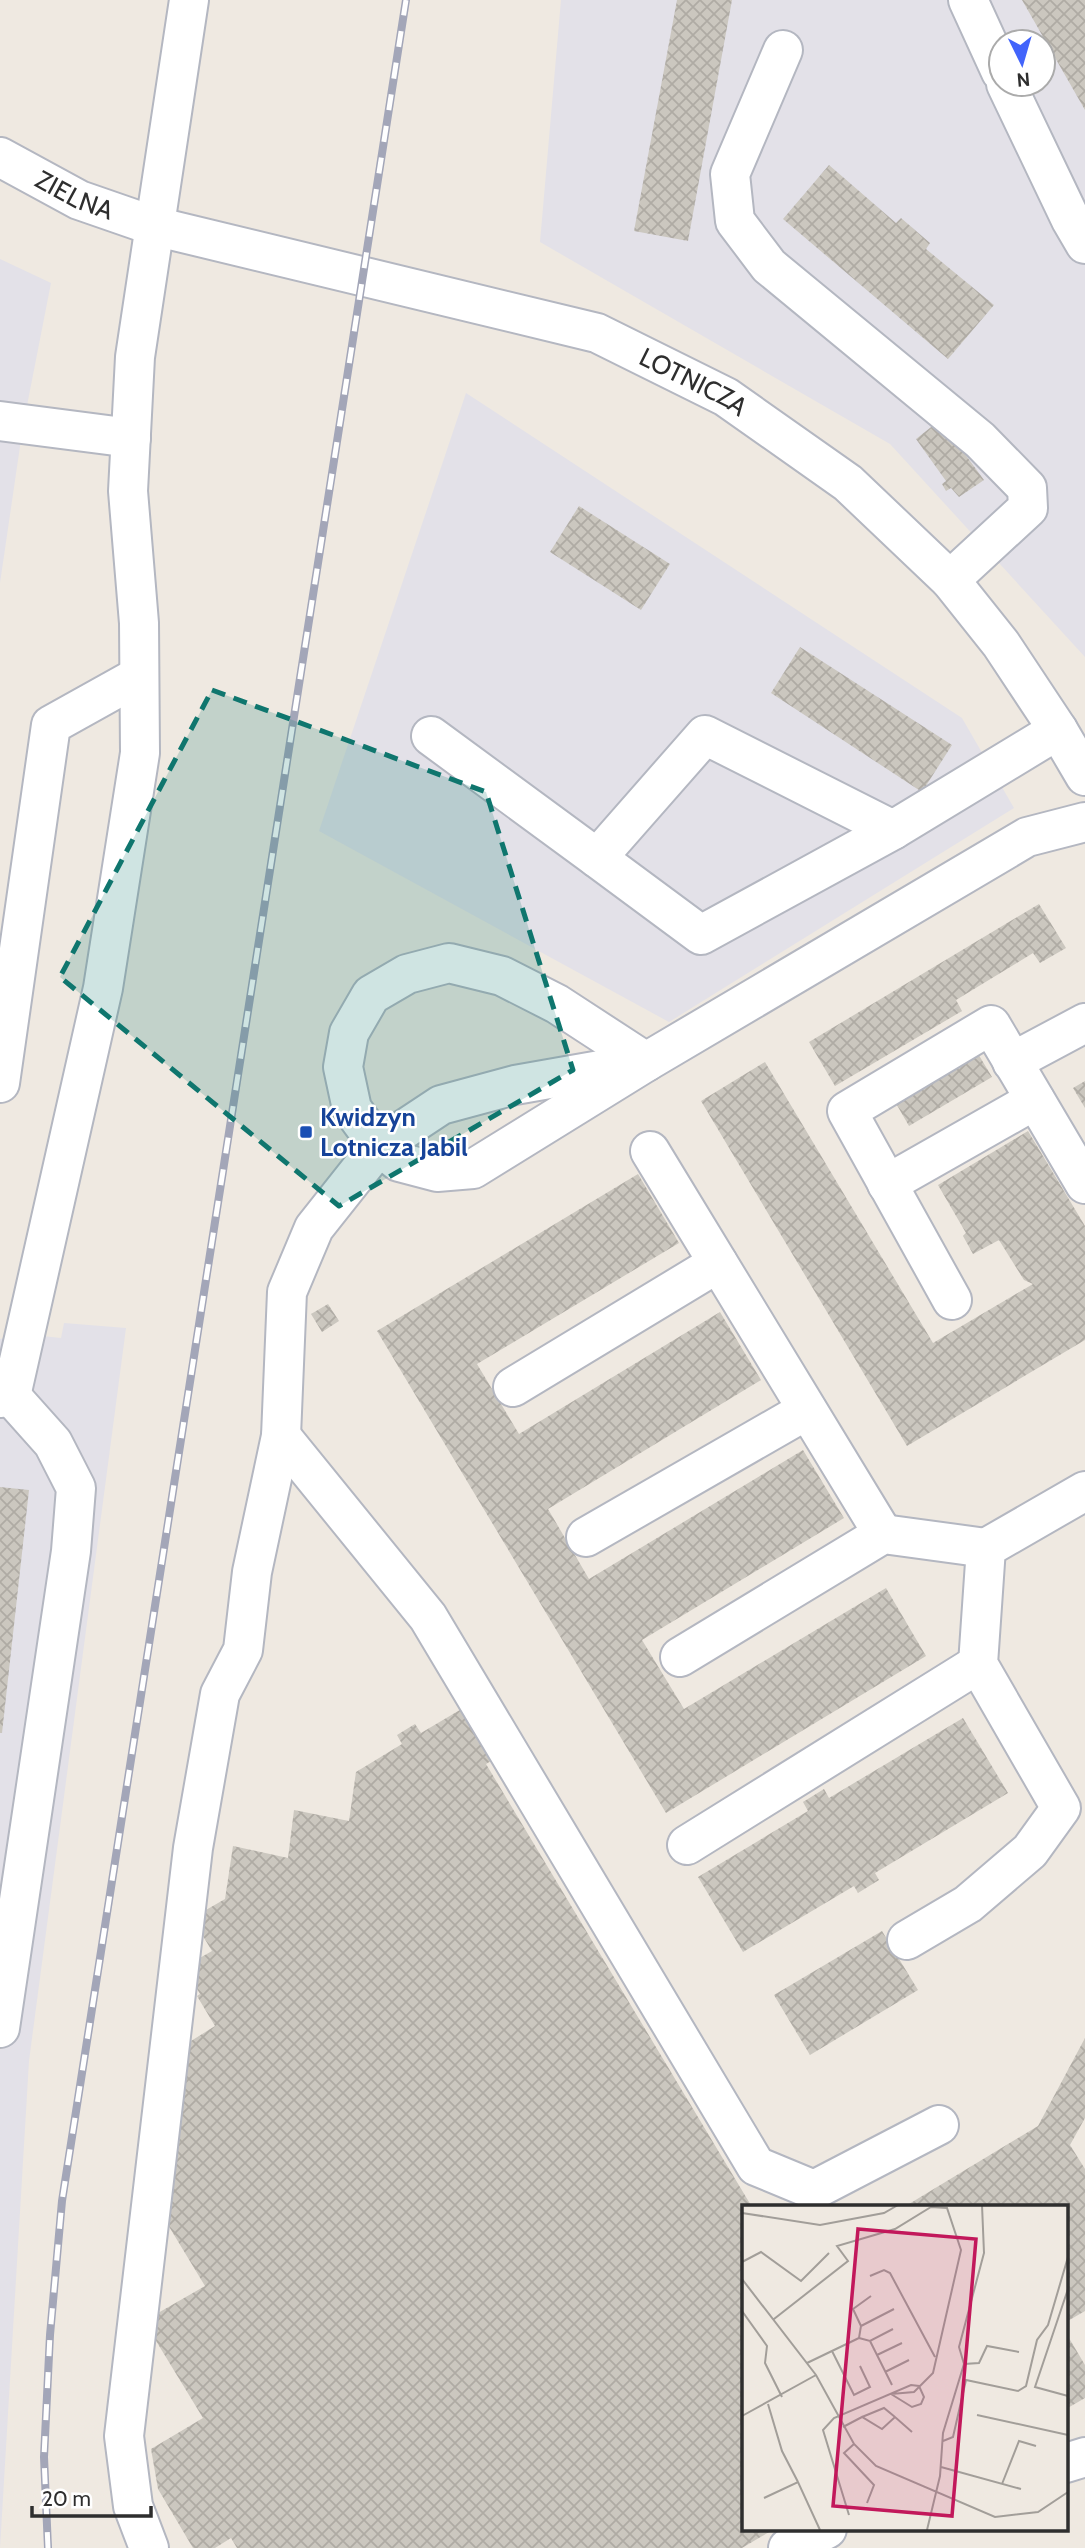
<svg xmlns="http://www.w3.org/2000/svg" width="1085" height="2548" font-family="Cabin,sans-serif">
<style>
.industrial{fill:#e3e1e8;fill-rule:evenodd}
.building{fill:url(#building-cross-hatch)}
.lines{fill:none;stroke-linecap:round;stroke-linejoin:round}
.minor-casing{stroke:#b4b7c1;stroke-width:42}
.minor{stroke:#fff;stroke-width:38}
.rail-casing{stroke:#a3a6b8;stroke-width:8}
.rail{stroke:#fff;stroke-width:5;stroke-dasharray:16;stroke-linecap:butt}
.marked{fill:#0f766e;fill-opacity:0.2;stroke:#0f766e;stroke-width:5;stroke-dasharray:14 9;stroke-linejoin:round}
.transit-dot{fill:#1a4fb4;stroke:#fff;stroke-width:2.5}
.labels{text-anchor:middle;stroke-width:5;stroke-linejoin:round;paint-order:stroke}
.street-label{font-size:26px;fill:#2e2e2e;stroke:#fff}
.transit-label{font-size:26px;font-weight:bold;fill:#164399;stroke:#fff;text-anchor:start}
.inset-road{fill:none;stroke:#a29e99;stroke-width:2}
.view{fill:#c2185b;fill-opacity:0.15;stroke:#c2185b;stroke-width:3.5}
.inset-edge{fill:none;stroke:#2e2e2e;stroke-width:3.5}
</style>
<defs>
<pattern id="building-cross-hatch" width="8" height="8" patternUnits="userSpaceOnUse" patternTransform="scale(1.75)"><rect width="8" height="8" fill="#cbc7bf"/><path d="M0 0l8 8M0 8l8-8" fill="none" stroke="#afaba4"/></pattern>
</defs>
<rect width="100%" height="100%" fill="#efe9e1"/>
<path class="industrial" d="M561 0H1085V657L890 444 540 242ZM1001 42H1043V84H1001Z
M0 259 51 283 23 426 0 583Z
M466 393 962 718 1014 808 669 1022 319 831Z
M64 1323 126 1328 29 2061 0 2548V1339L24 1334 61 1338Z"/>
<path class="building" d="M677 0H732L688 241 634 231Z
M1022 0H1085V110Z
M829 165 896 223 901 218 930 243 926 249 994 305 948 359 783 219Z
M940 420 984 480 959 497 951 488 946 491 942 484 946 481 916 439Z
M579 506 670 564 641 610 550 552Z
M800 647 952 745 922 792 771 693Z
M1039 904 1066 948 1040 963 1033 953 956 1000 962 1011 835 1086 809 1042Z
M977 1052 992 1077 909 1126 894 1100Z
M765 1062 933 1343 1033 1284 1024 1280 999 1240 973 1254 963 1236 966 1233 938 1185 1028 1131 1085 1226V1340L907 1446 701 1101Z
M1085 1081V1108L1073 1088Z
M638 1174 679 1243 477 1364 519 1434 720 1312 761 1380 548 1509 589 1579 803 1450 844 1518 642 1640 684 1709 886 1588 926 1656 666 1813 377 1331Z
M328 1304 339 1321 322 1332 311 1314Z
M0 1487 29 1490 2 1733H0Z
M475 1701 506 1752 486 1764 752 2207H744V2529H774L742 2548H237L231 2538 215 2548H193L158 2489 151 2449 203 2418 150 2331 151 2317 205 2286 165 2220 183 2046 215 2026 197 1996 200 1994 184 1967 212 1951 192 1918 225 1899 233 1846 288 1858 294 1810 349 1821 356 1772 402 1744 397 1735 415 1724 421 1733Z
M963 1718 1008 1793 875 1873 879 1880 858 1893 854 1886 743 1952 698 1877 808 1811 803 1802 824 1789 829 1798Z
M882 1931 918 1990 810 2055 774 1995Z
M1085 2038V2118L1070 2145 1085 2169V2311L1066 2322V2207H904L1038 2126Z
M1066 2333 1085 2365V2398L1066 2409Z"/>
<g class="lines">
<g class="minor-casing">
<g id="minor">
<path d="M968 0 1001 72"/>
<path d="M783 50 730 174 735 221 769 266 980 440 1027 488 1028 508 950 580"/>
<path d="M1006 84 1071 220 1085 244"/>
<path id="s1" d="M0 157 79 200 154 226 597 333 726 397 848 483 950 580 1001 644 1058 730 1085 776"/>
<path d="M0 421 131 438"/>
<path d="M431 736 597 858 705 735 893 830 1058 730"/>
<path d="M597 858 701 935 893 830"/>
<path d="M646 1062 557 1004 502 976 449 963 407 974 371 995 349 1033 343 1067 352 1109 379 1146 399 1162 437 1172 473 1169 646 1062 1027 837 1085 822"/>
<path d="M1012 1062 1085 1023"/>
<path d="M0 1083 51 725 139 676"/>
<path d="M650 1151 883 1534"/>
<path d="M887 1184 1035 1100"/>
<path d="M952 1300 847 1111 991 1025 1085 1184"/>
<path d="M513 1387 718 1263"/>
<path d="M0 1398 11 1396 103 988 140 753 139 623 128 491 135 357 189 0"/>
<path d="M281 1436 428 1617 756 2166 814 2190 939 2125"/>
<path d="M586 1537 807 1410"/>
<path d="M680 1657 883 1534 986 1548"/>
<path d="M687 1845 978 1664"/>
<path d="M907 1940 968 1904 1030 1851 1061 1808 978 1664 986 1548 1085 1491"/>
<path d="M0 2028 71 1551 76 1488 53 1443 11 1396"/>
<path d="M1066 2463 1085 2457"/>
<path d="M149 2548 133 2506 124 2436 193 1848 220 1694 243 1650 252 1572 281 1436 287 1292 314 1228 379 1146 441 1105 515 1085 646 1062"/>
<path d="M788 2548 827 2529"/>
</g>
</g>
<use href="#minor" class="minor"/>
<g class="rail-casing">
<path id="rail" d="M48 2548 44 2457 50 2335 62 2201 406 0"/>
</g>
<use href="#rail" class="rail"/>
</g>
<path class="marked" d="M212 690 486 792 573 1070 339 1206 60 977Z"/>
<rect class="transit-dot" x="299" y="1125" width="14" height="14" rx="3.5"/>
<g class="labels">
<g class="street-label">
<text dy="9" stroke="none"><textPath href="#s1" startOffset="84">ZIELNA</textPath></text>
<text dy="9" stroke="none"><textPath href="#s1" startOffset="733">LOTNICZA</textPath></text>
</g>
<g class="transit-label">
<text x="320" y="1126">Kwidzyn<tspan x="320" dy="30">Lotnicza Jabil</tspan></text>
</g>
</g>
<g transform="translate(742 2205)">
<rect width="326" height="326" fill="#efe9e1"/>
<path class="inset-road" d="M0 8 78 20 142 8 156 0M0 57 19 47 59 76 87 48M128 71 142 65 148 68 193 152M0 74 74 170 112 239 134 261 253 312 296 307 326 287M326 84 293 182 326 191M0 106 25 141 23 158 40 192M32 114 106 56 95 41 153 24 189 2 205 3 219 45 191 168 172 187 149 189M119 121 152 104M117 133 128 136 151 124M128 136 150 180M90 146 112 190 128 182 118 161M135 150 160 138M65 158 117 133 119 121 111 104 129 91M222 159 217 142 242 48 240 0M143 167 167 155M26 199 40 246 56 277M235 210 326 230M0 211 74 170M120 212 142 203 153 212M101 222 120 212 140 224 153 212 170 227M201 236 211 232 224 175 276 186 284 181 295 135 306 120 326 52M112 239 102 248 132 280 125 298M199 262 279 284M260 279 277 236 294 241M22 293 56 277 78 325M107 310 81 225 92 213 169 180 177 181 182 192 179 199 170 202 149 189M185 325 198 271 201 228 222 159 237 158 245 141 277 147"/>
<path class="view" d="M116 24 234 34 210 311 91 301Z"/>
<rect width="326" height="326" class="inset-edge"/>
</g>
<g transform="translate(1022 63) rotate(175)"><circle r="33" fill="#ffffff" stroke="#ababab" stroke-width="2"/>
<path d="M0-5L12 26L0 18L-12 26Z" fill="#4264fb"/>
<text y="-10" font-size="19" font-weight="bold" text-anchor="middle" fill="#2e2e2e">N</text>
</g>
<path d="M32 2506v10h119v-10" fill="none" stroke="#2e2e2e" stroke-width="3.5"/>
<text x="42" y="2506" font-size="21" fill="#2e2e2e" stroke="#ffffff" stroke-width="5" paint-order="stroke">20 m</text>
</svg>
